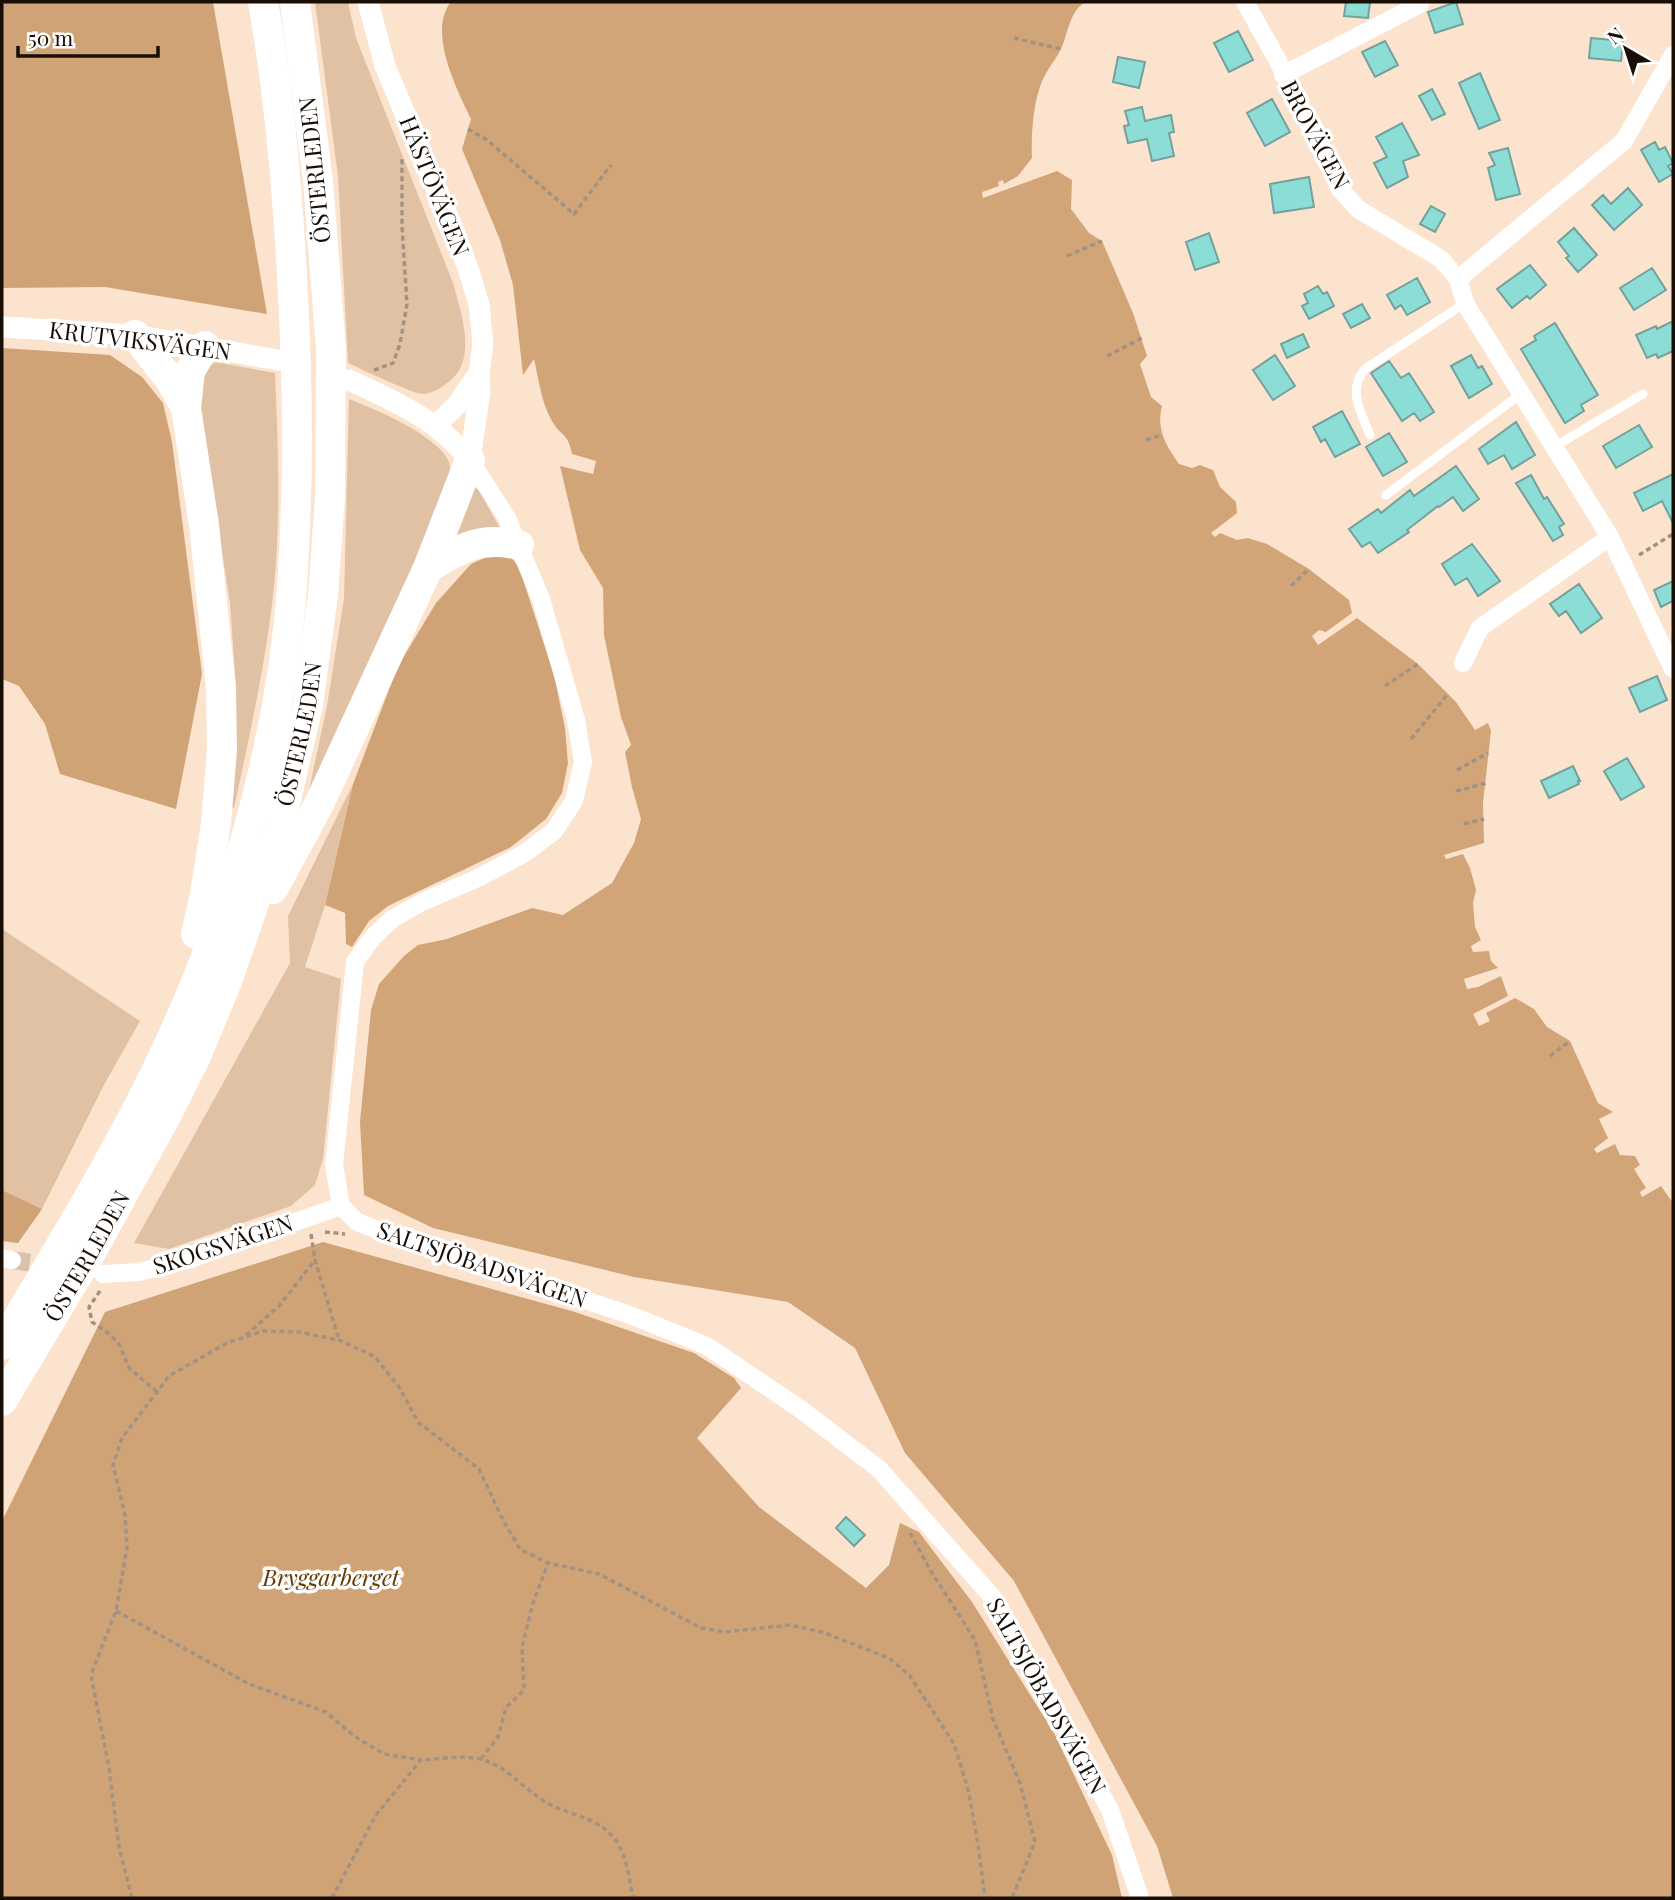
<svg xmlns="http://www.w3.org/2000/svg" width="1675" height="1900" font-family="'Playfair Display',serif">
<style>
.green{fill:#e1c1a4}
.forest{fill:#d0a377}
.water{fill:#d2a579}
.building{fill:#8dddd7;stroke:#73a19d;stroke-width:2}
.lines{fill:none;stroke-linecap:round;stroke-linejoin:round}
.minor-tunnel{stroke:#d9c3af;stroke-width:18;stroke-dasharray:18 9;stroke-linecap:butt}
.path{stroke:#a49281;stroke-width:3.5;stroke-dasharray:5 3.5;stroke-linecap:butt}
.service{stroke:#fff;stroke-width:9}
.minor{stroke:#fff;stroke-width:18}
.tertiary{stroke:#fff;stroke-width:21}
.motorway{stroke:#fff;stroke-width:30}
.labels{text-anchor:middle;stroke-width:7;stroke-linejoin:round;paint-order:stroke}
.street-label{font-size:23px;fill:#180e05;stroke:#fff}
.park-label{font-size:23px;font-style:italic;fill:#653a00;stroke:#fff}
</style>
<rect width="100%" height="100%" fill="#fbe3cd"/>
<path class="green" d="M315 2H348L356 38 453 283C461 314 479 361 447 383 441 388 431 394 423 394 413 394 361 369 348 363L338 176Z
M215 362 275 373C278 445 281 516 274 587 266 662 250 734 234 808L229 805 236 688 230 603 198 399 206 368Z
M349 399C375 409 432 433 447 458 450 462 450 469 451 474L409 577 308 795 327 706 344 599Z
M474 487 479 490 502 532 449 544Z
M353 784 325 905 305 967 341 979 323 1159 315 1185 291 1206 169 1249 134 1243 290 963 288 916Z
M2 929 140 1021 104 1085 42 1209 2 1190Z"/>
<path class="forest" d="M2 2H213L267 314 105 287 2 288Z
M2 348 110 355 142 377 163 403 172 442 202 674 176 809 60 774 45 724 19 686 2 679Z
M495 553 509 555 519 567 554 675 565 728 568 763 562 793 546 819 511 847 388 906 369 921 352 947 346 944 345 913 325 905 353 784 398 666 436 603 471 564Z
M2 1190 42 1209 18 1243 2 1241Z
M323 1242 575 1312 694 1353 734 1378 741 1388 697 1438 759 1507 866 1588 889 1565 900 1523 919 1532 972 1602 1054 1733 1112 1855 1122 1898H2V1521L105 1312Z"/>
<path class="water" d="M451 2H1086C1070 9 1068 34 1061 49 1056 59 1049 67 1044 77 1033 99 1031 134 1032 158L1018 176 1004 184 1003 180 998 182 999 186 982 192 983 198 1057 171 1072 180 1071 209 1089 233 1102 241 1133 313 1147 356 1140 364 1151 397 1162 406C1156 430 1166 445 1179 464L1192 468 1200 465 1213 470 1220 487 1236 502 1237 513 1211 533 1215 537 1220 533 1237 540 1248 538 1267 544 1309 569 1349 600 1352 613 1326 632 1319 630 1312 636 1318 645 1357 618 1418 664 1456 702 1475 730 1488 723 1491 731 1483 803 1484 843 1444 855 1446 859 1463 854 1470 868 1476 890 1473 903 1475 927 1481 940 1471 946 1473 952 1489 951 1491 961 1498 968 1464 979 1467 989 1478 987 1501 976 1508 996 1473 1014 1479 1026 1490 1021 1486 1013 1515 998 1534 1009 1547 1027 1570 1041 1598 1103 1613 1112 1599 1119 1608 1138 1594 1149 1597 1153 1615 1144 1620 1155 1635 1156 1640 1165 1634 1169 1646 1188 1640 1192 1642 1197 1661 1186 1673 1203V1898H1173L1157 1846 1014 1581 905 1453 855 1348 788 1302 634 1277 433 1228 364 1195 360 1122 371 1010 379 984 404 956 418 945 447 939 532 908 563 915 612 883 634 843 641 819 632 787 625 752 631 745 621 717 604 635 603 588 580 550 560 466 593 474 596 461 572 454C568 432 560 436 552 421 541 402 539 380 534 359L523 375 513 285 500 240 462 149 471 119C457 90 427 31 451 2Z"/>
<path class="building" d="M1346 2H1370L1368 18 1344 16Z
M1456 2 1463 24 1435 33 1428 12Z
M1238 31 1253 60 1229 72 1214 43Z
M1591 38 1623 41 1621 61 1589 58Z
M1385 41 1398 65 1375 77 1362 52Z
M1118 57 1145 62 1139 88 1113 82Z
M1480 73 1500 120 1479 129 1459 83Z
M1432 89 1445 114 1432 120 1419 96Z
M1272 99 1290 132 1265 146 1247 113Z
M1142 107 1145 121 1171 115 1174 132 1169 133 1174 156 1152 161 1147 139 1128 143 1124 126 1129 125 1125 111Z
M1402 123 1419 155 1403 161 1408 177 1387 188 1374 163 1387 157 1376 137Z
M1655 142 1659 150 1665 147 1673 163 1668 166 1673 174 1659 182 1641 150Z
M1508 148 1520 194 1496 200 1488 168 1495 165 1489 153Z
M1309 177 1314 207 1274 213 1270 184Z
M1628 188 1642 205 1614 230 1592 205 1603 195 1611 204Z
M1431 206 1445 214 1435 232 1420 224Z
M1574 228 1597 255 1578 272 1566 258 1569 256 1558 242Z
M1209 233 1219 262 1195 270 1186 242Z
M1530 265 1546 285 1530 299 1527 296 1512 308 1497 289Z
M1652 268 1666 290 1634 310 1620 288Z
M1417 278 1430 302 1407 315 1401 305 1395 309 1387 295Z
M1318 286 1323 294 1327 292 1334 306 1309 319 1302 306 1308 303 1304 294Z
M1362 304 1370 318 1351 328 1343 314Z
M1673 321V351L1658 358 1656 354 1647 358 1636 335 1656 326 1657 329Z
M1555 323 1598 395 1581 405 1584 411 1565 423 1521 349 1536 340 1534 336Z
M1303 334 1309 347 1287 358 1281 344Z
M1275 355 1295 386 1273 400 1253 370Z
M1471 355 1478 368 1482 366 1492 384 1469 398 1451 366Z
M1389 361 1401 378 1409 373 1434 412 1420 421 1414 413 1402 421 1371 373Z
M1342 411 1360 444 1335 457 1325 439 1321 442 1313 427Z
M1516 422 1535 455 1512 469 1504 455 1488 464 1479 449Z
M1639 425 1652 447 1616 468 1603 446Z
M1389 433 1407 462 1383 476 1366 447Z
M1456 466 1479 499 1463 511 1453 497 1439 507 1438 506 1407 530 1409 532 1378 553 1370 542 1362 547 1349 529 1378 509 1381 513 1410 490 1414 496Z
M1673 474V523L1662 501 1643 511 1634 493Z
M1531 475 1544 499 1547 497 1564 524 1559 527 1563 535 1553 541 1516 483Z
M1472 544 1500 581 1478 596 1467 578 1455 585 1442 564Z
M1673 581V601L1661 607 1654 590Z
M1579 584 1602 618 1581 633 1566 611 1559 616 1550 604Z
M1657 676 1667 700 1640 712 1629 688Z
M1627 758 1644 787 1621 800 1604 771Z
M1573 766 1580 781H1578L1579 784 1549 798 1541 781Z
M846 1517 865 1535 854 1546 836 1528Z"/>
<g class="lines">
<path class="minor-tunnel" d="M12 1260 54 1266"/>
<path class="path" d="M1014 38 1061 49
M468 129 487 140 574 214 611 165
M1067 256 1102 241
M1107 356 1142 338
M374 370 393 363 400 344 407 304 402 226V158
M1146 440 1161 435
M1639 555 1673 534
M1291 586 1309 569
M1385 686 1418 664
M1411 739 1447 695
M1457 770 1488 753
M1456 791 1487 783
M1464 824 1484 819
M1550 1056 1570 1041
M325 1232 345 1234
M311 1234 315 1260 339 1340
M100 1291 89 1307 92 1322 111 1335 120 1346 129 1368 157 1392
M246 1335 279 1306 315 1260
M910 1533 929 1568 975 1640 993 1719 1020 1783 1035 1842 1012 1898
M116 1611 249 1684 326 1712 354 1736 384 1754 421 1760
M481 1759 498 1737 506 1708 524 1690 522 1647 533 1603 548 1563
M132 1898 119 1847 109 1768 91 1675 116 1611 127 1547 125 1515 113 1465 122 1438 169 1376 227 1343 263 1331 298 1332 339 1340 374 1356 399 1387 418 1422 479 1469 503 1520 520 1549 548 1563 599 1574 701 1628 725 1632 790 1625 822 1632 889 1658 910 1676 954 1744 968 1789 978 1844 985 1898
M332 1898 376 1815 421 1760C440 1759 462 1755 480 1759 509 1766 527 1794 553 1806 574 1816 598 1818 614 1838 627 1855 629 1877 633 1898"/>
<path class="service" d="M1370 435C1361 413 1347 390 1365 369L1465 303
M1554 447 1643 394
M1386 495 1522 393"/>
<path class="minor" d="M1245 2 1278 61 1340 189 1358 209 1441 259 1458 279 1465 303 1610 537 1673 669
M1283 75 1420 4
M1458 279 1624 141 1673 55
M470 460 507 518 541 599 576 720 583 762 574 801 554 831 525 853 478 878 422 902 392 919 372 938 355 962 334 1165 341 1206 357 1222 404 1240 630 1315 707 1346 803 1411 879 1469 995 1600 1110 1810 1140 1898
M1463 663 1480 628 1610 537
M2 1258 12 1260
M103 1274 139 1272 190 1259 341 1206"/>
<path class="tertiary" d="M368 2 385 66 450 221 468 268 479 305 483 344 479 373 480 391 470 460
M2 327 135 335 278 360
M349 380C396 402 437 419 470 460
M436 425 457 405 479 373"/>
<g class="motorway">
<path d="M135 335 171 381 186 408"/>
<path d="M428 568C460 548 481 536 519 545"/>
<path d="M273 889 319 804 428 568 470 460"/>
<path d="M196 934 205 894 216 823 222 750 221 689 204 525 186 408 190 371 205 346"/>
<path d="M2 1345C60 1246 122 1147 170 1042 234 904 281 740 292 587 299 483 298 379 292 276 287 184 279 92 263 2"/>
<path id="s1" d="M2 1401 89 1256 166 1116 196 1056 226 984 278 834 308 705 323 595 330 497 331 349 318 181 295 2"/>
</g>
</g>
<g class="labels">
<g class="street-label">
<text transform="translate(1315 135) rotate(62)" y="8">BROVÄGEN</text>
<text transform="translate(315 170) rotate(-96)" y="8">ÖSTERLEDEN</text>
<text transform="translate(434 186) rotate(68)" y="8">HÄSTÖVÄGEN</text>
<text transform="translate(140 341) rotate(7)" y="8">KRUTVIKSVÄGEN</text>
<text dy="8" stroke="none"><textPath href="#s1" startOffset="735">ÖSTERLEDEN</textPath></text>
<text transform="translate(223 1245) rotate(-18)" y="8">SKOGSVÄGEN</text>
<text dy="8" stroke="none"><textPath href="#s1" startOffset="168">ÖSTERLEDEN</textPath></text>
<text transform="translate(482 1265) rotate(19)" y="8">SALTSJÖBADSVÄGEN</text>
<text transform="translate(1046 1696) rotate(61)" y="8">SALTSJÖBADSVÄGEN</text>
</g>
<g class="park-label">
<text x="331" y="1586">Bryggarberget</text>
</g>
</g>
<rect width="1675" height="1900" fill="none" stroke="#180e05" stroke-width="7"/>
<g transform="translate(1626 49) rotate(321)" stroke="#ffffff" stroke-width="5" paint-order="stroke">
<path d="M0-5L12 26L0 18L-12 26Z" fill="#180e05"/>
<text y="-10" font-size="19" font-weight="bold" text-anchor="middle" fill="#180e05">N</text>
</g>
<path d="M18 46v10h140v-10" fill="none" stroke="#180e05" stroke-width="3.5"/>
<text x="28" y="46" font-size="21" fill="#180e05" stroke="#ffffff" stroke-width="5" paint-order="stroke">50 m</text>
</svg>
